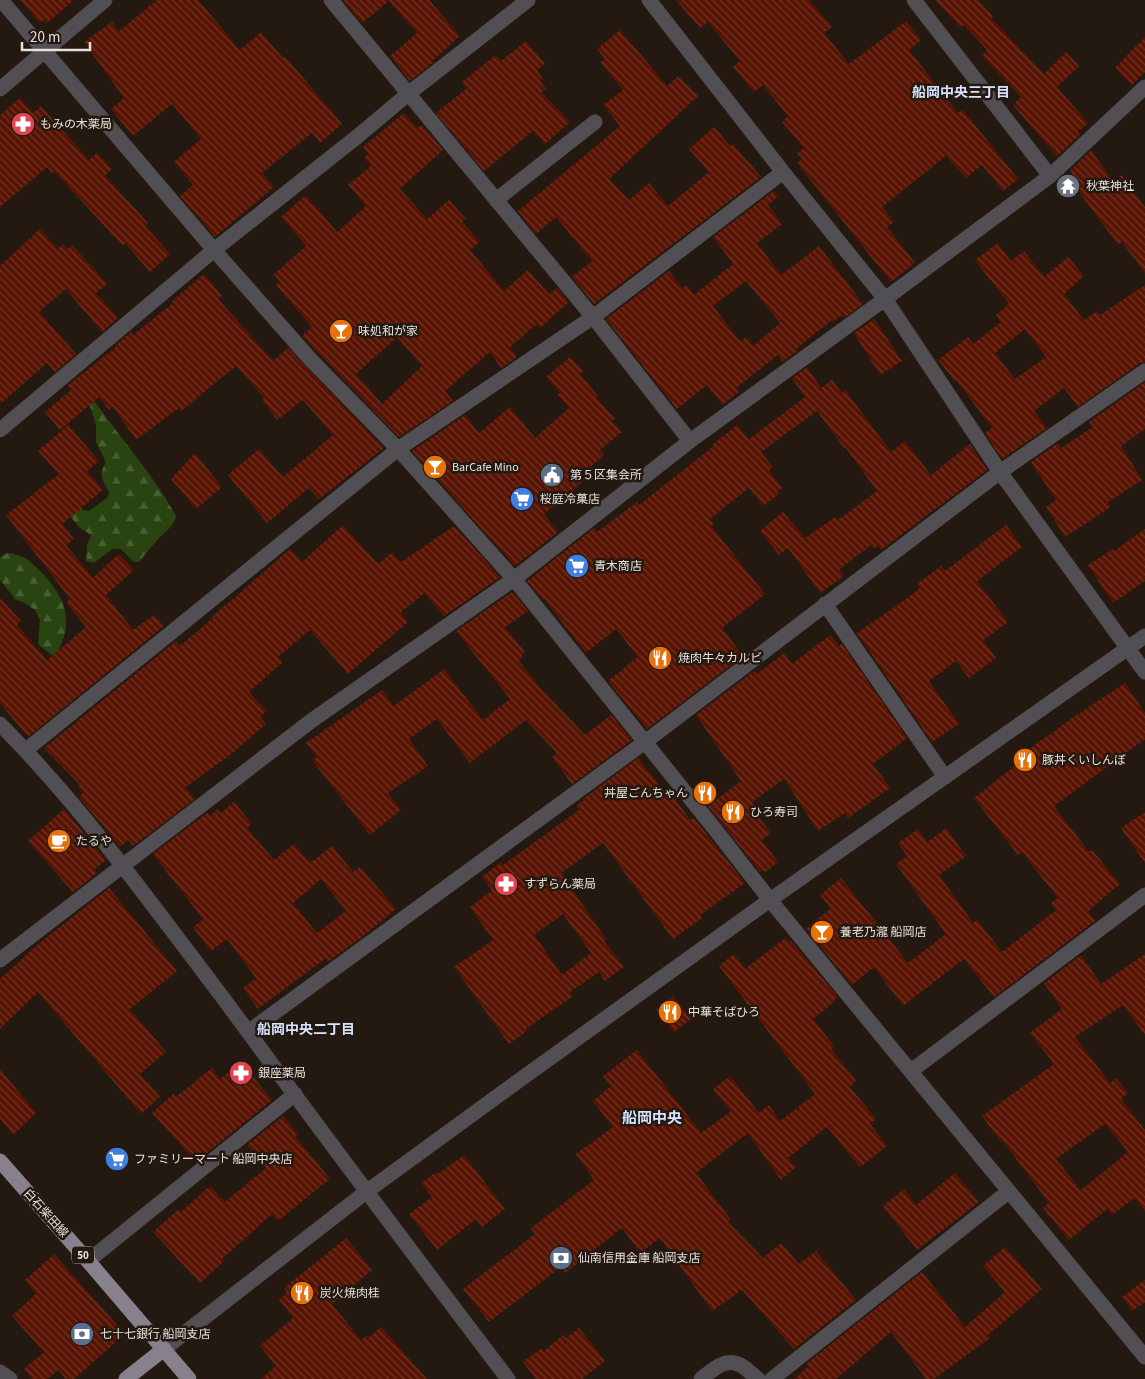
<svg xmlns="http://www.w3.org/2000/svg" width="1145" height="1379" font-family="'Source Sans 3','Noto Sans JP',sans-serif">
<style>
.forest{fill:url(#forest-firs)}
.building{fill:url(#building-back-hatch);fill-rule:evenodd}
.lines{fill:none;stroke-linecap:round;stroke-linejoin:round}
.minor{stroke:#514e54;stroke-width:15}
.major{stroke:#87818d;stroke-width:15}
.labels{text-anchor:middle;stroke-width:5;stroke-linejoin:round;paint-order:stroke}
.shield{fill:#241911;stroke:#ada49e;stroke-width:1}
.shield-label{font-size:11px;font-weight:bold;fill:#e8e0db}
.poi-label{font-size:12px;fill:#e8e0db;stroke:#241911;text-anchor:start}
.street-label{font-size:12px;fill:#e8e0db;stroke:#241911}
.neighbourhood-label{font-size:14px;font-weight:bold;fill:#d6e2fe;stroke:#241911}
.quarter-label{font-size:15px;font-weight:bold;fill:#d6e2fe;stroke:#241911}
</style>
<defs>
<pattern id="forest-firs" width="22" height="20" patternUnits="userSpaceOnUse" patternTransform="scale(1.25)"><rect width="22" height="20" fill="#294311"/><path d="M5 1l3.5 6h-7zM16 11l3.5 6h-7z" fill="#485e33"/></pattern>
<pattern id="building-back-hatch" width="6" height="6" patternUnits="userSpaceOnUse" patternTransform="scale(1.25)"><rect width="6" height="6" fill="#581302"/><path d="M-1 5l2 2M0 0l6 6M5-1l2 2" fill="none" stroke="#703526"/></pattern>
</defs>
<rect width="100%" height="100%" fill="#241911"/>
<path class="forest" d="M88 400 96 403C122 441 154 475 176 516 173 528 165 531 157 540 151 547 145 555 139 562H134L121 549H112L94 563 86 561 87 545 91 535 80 528 69 515 71 495 83 510 89 511 107 498 109 492C102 478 98 477 106 462L96 442V425Z
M8 553C27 556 30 561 43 574 67 599 75 626 54 657L38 644 40 620 35 610 23 602 16 600 0 580V557Z"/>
<path class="building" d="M20 0H74L47 23 44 20 40 23Z
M157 0H198L240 50 261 32 283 58 285 56 342 124 320 143 312 133 262 173 274 187 215 237 180 196 193 185 174 162 201 139 172 104 133 136 111 109 124 98 84 42 112 22 118 32Z
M343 0H429L460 36 432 61 434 62 410 81 390 56 417 33 389 1 362 23Z
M676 0H809L832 27 824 33 849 64 906 21 921 40 909 50 958 113 963 110 1018 179 1003 191 982 165 966 178 946 156 882 207 894 222 887 227 915 263 891 282 797 163 802 159 797 153 804 148 782 122 788 116 763 85 754 92 733 67 740 61 708 22 700 28Z
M935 0H978L993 16 991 18 1044 74 1066 52 1079 66 1057 87 1088 123 1078 132 1080 135 1057 156 1013 105 1021 97 982 56 987 50 964 25 960 27Z
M620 30 667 86 678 76 698 96 609 179 629 200 649 183 668 206 709 172 689 149 714 127 730 146 733 144 761 177 594 304 572 277 592 261 556 217 536 234 518 211 620 126 603 105 623 90 600 62 605 59 597 49Z
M1145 37V72L1132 85 1115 68Z
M526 41 545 64 537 70 543 79 540 81 546 89 541 92 570 122 545 144 533 131 484 171 436 113 467 88 462 82 496 55 501 61Z
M20 98 33 113 41 106 89 160 97 153 112 169 105 176 148 223 145 226 170 254 150 272 125 243 123 246 54 171 52 173 47 167 0 207V115Z
M404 113 417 128 422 125 443 150 400 189 427 219 449 200 466 219 462 222 480 242 470 250 504 291 528 270 549 294 557 288 569 302 540 328 537 324 510 347 517 357 501 368 490 352 445 391 453 401 399 437 302 336 312 327 276 285 280 282 274 274 306 246 281 217 306 195 337 232 366 206 348 185 371 166 364 158 369 154 363 147ZM397 337 422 366 382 404 356 374Z
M1091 150 1113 181 1122 175 1145 207V273L1122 242 1118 245 1068 177 1072 173 1070 171Z
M774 191 778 196 768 205 782 224 757 243 781 275 819 246 863 304 844 318 842 315 832 322V320L796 349 797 351 782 362 778 355 736 388 739 392 722 405 707 385 677 409 606 319 669 271 682 288 687 285 694 295 733 264 713 237ZM746 281 780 323 753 346 746 337 740 341 713 306Z
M40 229 58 249 63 244 67 249 72 245 95 270 107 284 96 293 118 318 102 332 66 289 39 312 76 354 55 372 47 363 0 404V266Z
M998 243 1011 261 1024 251 1044 277 1068 257 1084 276 1064 294 1084 320 1097 311 1100 315 1145 285V362L1140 363 1078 407 1064 388 1034 411 1047 428 1002 459 985 433 992 428 956 380 955 381 938 360 968 337 973 344 1001 322 996 315 1009 304 975 260ZM1025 329 1046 357 1015 379 995 353Z
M204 274 222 296 218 299 273 361 288 348 384 448 319 499 309 488 267 523 228 475 259 449 283 477 333 435 303 400 277 420 262 400 264 398 236 366 181 411 179 408 136 440 113 407 109 410 99 397 60 430 45 412 71 390 67 386 116 347 115 346 131 332 133 335 173 303 172 301Z
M874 319 902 361 880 375 854 333Z
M570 357 583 371 580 374 598 396 596 397 615 419 612 421 622 432 600 450 604 455 583 473 587 478 544 514 558 532 515 566 412 451 465 415 479 433 510 407 535 438 569 408 558 395 560 393 546 377Z
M807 367 821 388 832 380 842 393 845 390 891 452 905 441 931 475 970 444 987 470 881 550 878 546 874 549 871 545 839 570 844 576 820 593 788 548 779 555 760 531 783 512 805 538 835 517 837 520 842 517 877 491 845 447 844 448 817 411 761 452 773 467 769 470 782 488 777 492 779 494 763 506 749 488 710 519 714 524 711 526 765 594 722 628 743 656 647 729 608 681 638 657 616 629 586 653 544 599 543 600 527 581 594 528 597 532 637 502 639 505 714 446 713 444 737 425 749 439 805 397 792 378Z
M1145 382V429L1121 446 1142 480 1108 502 1111 507 1065 537 1046 507 1056 500 1031 462 1058 443 1061 448 1093 427 1089 422Z
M68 425 99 461 87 471 103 490 62 524 74 539 66 545 93 578 118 554 134 570 106 595 133 630 154 615 164 626 28 737 0 703V598L21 621 17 625 47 660 86 627 66 603 70 599 6 515 59 474 38 451Z
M195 453 222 487 196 509 171 479Z
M343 525 378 564 392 552 401 562 454 526 500 577 444 616 425 593 401 612 408 622 348 674 310 630 278 657 283 662 249 692 266 711 260 717 266 724 234 752 185 788 195 799 133 846 128 840 120 847 79 797 83 793 78 787 80 785 44 748 176 641 180 646 213 618 212 616 234 598 290 549 302 562Z
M1006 525 1022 547 977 581 1008 622 983 640 996 658 969 678 956 661 929 681 959 724 932 742 857 633 913 594 920 588 917 584 941 566 945 571Z
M1145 529V581L1113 603 1088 565 1113 549 1114 551Z
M512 592 528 611 505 627 525 652 519 661 541 689 585 735 611 715 632 740 572 784 552 757 557 753 526 720 470 763 437 719 409 739 428 766 388 793 401 810 370 835 312 760 317 757 306 743 382 690 394 706 444 669 483 720 510 699 456 631Z
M830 635 839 646 842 644 907 738 873 764 890 788 848 818 845 813 818 831 784 779 752 802 760 813 757 815 771 833 762 840 778 862 764 873 762 871 760 872 708 806 741 781 696 715 754 671 757 674 784 653 792 664Z
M1125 683 1145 713V739L1054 806 1089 852 1092 850 1120 884 1088 911 1095 921 994 997 964 959 903 1006 874 967 852 985 806 929 831 908 820 895 841 878 908 963 946 934 896 864 907 856 898 843 918 829 927 842 946 828 966 856 939 875 973 923 977 920 1002 952 1056 910 1051 903 1058 898 1022 852 1018 855 974 798 1017 764 1014 761 1049 734 1050 735 1065 723Z
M638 758 670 798 673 796 690 820 694 818 745 883 700 915 702 918 673 939 603 843 561 873 606 939 604 941 624 967 605 981 599 972 570 992 573 996 526 1029 527 1031 509 1044 454 967 493 940 470 907 492 890 482 877 501 862 503 865 579 810 576 806 584 800 583 799ZM563 914 591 953 562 975 534 935Z
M234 802 252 824 247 828 274 860 294 844 310 863 332 846 353 872 360 867 396 909 362 937 328 962 326 958 258 1009 243 988 256 978 227 939 211 951 193 927 203 919 153 854 207 813 210 816 217 809 221 813ZM321 879 346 911 317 933 293 903Z
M64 809 106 860 94 870 97 873 73 892 28 841Z
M1145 812V863L1121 828Z
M109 888 177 971 130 1009 166 1052 140 1074 160 1097 141 1114 38 992 0 1029V979L36 946Z
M785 938 789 943 791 941 838 997 834 1000 835 1001 813 1019 834 1046 831 1049 856 1081 850 1087 876 1119 870 1124 887 1146 860 1167 827 1127 788 1158 796 1167 781 1180 748 1133 696 1173 731 1220 728 1222 763 1258 781 1243 799 1264 816 1251 856 1300 794 1349 742 1290 712 1311 660 1238 640 1253 622 1228 565 1273 561 1267 489 1322 463 1289 535 1234 531 1228 594 1180 576 1154 613 1127 593 1101 611 1086 603 1076 637 1050 701 1133 731 1111 713 1089 730 1076 759 1113 769 1105 780 1121 815 1094 719 966 734 954 745 969Z
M1145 954V1035L1123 1005 1075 1037 1110 1083 1116 1078 1128 1093 1121 1099 1145 1130V1211L1134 1198 1112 1215 1107 1209 1069 1240 1043 1208 1049 1203 1003 1141 1001 1142 982 1116 1054 1064 1030 1033 1062 1009 1044 983 1081 955 1101 984ZM1105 1124 1128 1152 1081 1190 1056 1159Z
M673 996 691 1019 674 1032 656 1010Z
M241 1062 272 1100 196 1162 152 1113 173 1094 176 1097 212 1068 220 1079Z
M0 1069 36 1113 13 1135 0 1118Z
M283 1116 298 1134 295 1136 330 1179 278 1221 272 1214 222 1259 224 1261 200 1283 153 1232 178 1210 181 1212 210 1186 225 1202 266 1168 247 1145Z
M464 1155 505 1209 482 1227 476 1219 437 1250 409 1214 432 1197 421 1183 436 1172 438 1174Z
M955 1173 979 1202 917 1250 883 1206 904 1189 916 1205Z
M346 1238 372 1270 332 1304 361 1340 366 1336 368 1338 381 1327 427 1379H261L276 1366 260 1346 293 1318 279 1300 287 1293 284 1288Z
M1005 1247 1042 1289 988 1335 990 1338 934 1379H926L891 1332 836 1379H794L809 1366 807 1363 922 1272 965 1327 1005 1292 983 1266Z
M54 1254 125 1334 74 1379H66L58 1370 47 1379H32L24 1369 44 1352 12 1316 36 1294 25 1280Z
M1145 1280V1302L1132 1311 1122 1297Z
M579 1328 605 1361 582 1379H536L523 1362 542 1348 544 1351 563 1335 566 1338Z"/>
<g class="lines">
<path class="minor" d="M1 0 214 250 311 360 398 449 514 579 714 828 770 900 1145 1357
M331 0 593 317 690 441
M649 0 783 172 885 299 1000 472 1145 672
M914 0 1050 176
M0 89 105 0
M496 200 595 122
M0 430 214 250 358 136 408 94 528 0
M825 604 945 777
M0 724C84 809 154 907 226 1002 319 1128 413 1254 508 1379
M26 750 398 449 593 317 783 172
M0 960 311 721 514 579 690 441 885 299 1050 176 1145 87
M248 1032 645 742 1000 472 1145 371
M911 1071 1145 895
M88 1261 295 1094
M164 1349 366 1192 521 1079 770 900 1145 636
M0 1372 10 1379
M701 1379C711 1371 724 1358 738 1364 745 1366 752 1375 758 1379
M772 1379 1008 1192"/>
<path class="major" d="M0 1161 88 1261 189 1379
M126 1379 164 1349"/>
</g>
<defs>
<g id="pharmacy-disc" transform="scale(1.25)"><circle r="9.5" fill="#e0444e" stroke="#241911"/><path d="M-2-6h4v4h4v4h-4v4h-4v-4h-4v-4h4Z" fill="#fff"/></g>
<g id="temple-disc" transform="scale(1.25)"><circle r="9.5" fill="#6b7280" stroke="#241911"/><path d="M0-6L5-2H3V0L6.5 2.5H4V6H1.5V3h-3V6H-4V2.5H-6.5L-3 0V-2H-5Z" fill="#fff"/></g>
<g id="bar-disc" transform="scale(1.25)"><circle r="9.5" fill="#e8710a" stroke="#241911"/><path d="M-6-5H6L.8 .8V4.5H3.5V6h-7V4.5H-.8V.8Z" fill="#fff"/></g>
<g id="civic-disc" transform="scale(1.25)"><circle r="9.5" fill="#5c6f8a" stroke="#241911"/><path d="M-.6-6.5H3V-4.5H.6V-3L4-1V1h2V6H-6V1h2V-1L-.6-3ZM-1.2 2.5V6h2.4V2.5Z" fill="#fff"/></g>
<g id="supermarket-disc" transform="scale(1.25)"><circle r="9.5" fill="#3f7fe0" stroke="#241911"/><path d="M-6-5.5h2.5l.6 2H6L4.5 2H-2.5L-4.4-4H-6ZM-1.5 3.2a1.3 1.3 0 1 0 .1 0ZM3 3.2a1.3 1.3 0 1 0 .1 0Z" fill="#fff"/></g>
<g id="restaurant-disc" transform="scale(1.25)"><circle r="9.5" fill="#e8710a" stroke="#241911"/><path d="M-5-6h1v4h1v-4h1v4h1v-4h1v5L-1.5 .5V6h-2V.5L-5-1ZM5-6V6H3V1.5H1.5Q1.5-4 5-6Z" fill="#fff"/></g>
<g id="cafe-disc" transform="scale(1.25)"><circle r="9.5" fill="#e8710a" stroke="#241911"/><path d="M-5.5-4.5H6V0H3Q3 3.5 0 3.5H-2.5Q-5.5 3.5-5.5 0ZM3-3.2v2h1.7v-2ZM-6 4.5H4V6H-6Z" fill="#fff"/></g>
<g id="bank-disc" transform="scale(1.25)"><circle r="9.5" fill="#5c6f8a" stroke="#241911"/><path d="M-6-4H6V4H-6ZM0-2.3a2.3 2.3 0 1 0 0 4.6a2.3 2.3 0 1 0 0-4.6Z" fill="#fff"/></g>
</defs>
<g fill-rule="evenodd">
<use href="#pharmacy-disc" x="23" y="124"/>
<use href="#temple-disc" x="1068" y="186"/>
<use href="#bar-disc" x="341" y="331"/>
<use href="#bar-disc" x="435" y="467"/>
<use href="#civic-disc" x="552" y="475"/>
<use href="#supermarket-disc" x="522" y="499"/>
<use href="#supermarket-disc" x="577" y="566"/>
<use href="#restaurant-disc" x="660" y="658"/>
<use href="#restaurant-disc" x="1025" y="760"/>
<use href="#restaurant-disc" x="705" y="793"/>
<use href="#restaurant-disc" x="733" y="812"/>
<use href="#cafe-disc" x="59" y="841"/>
<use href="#pharmacy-disc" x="506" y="884"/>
<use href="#bar-disc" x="822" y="932"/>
<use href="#restaurant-disc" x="670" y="1012"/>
<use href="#pharmacy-disc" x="241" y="1073"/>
<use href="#supermarket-disc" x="117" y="1159"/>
<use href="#bank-disc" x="561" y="1258"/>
<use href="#restaurant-disc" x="302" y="1293"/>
<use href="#bank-disc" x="82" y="1334"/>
</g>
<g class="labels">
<rect class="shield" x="72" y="1246.5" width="22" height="17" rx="4"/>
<g class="shield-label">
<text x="83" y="1259">50</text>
</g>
<g class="poi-label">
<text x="40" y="128">もみの木薬局</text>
<text x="1086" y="190">秋葉神社</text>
<text x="358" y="335">味処和が家</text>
<text x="452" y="471">BarCafe Mino</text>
<text x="570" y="479">第５区集会所</text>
<text x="540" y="503">桜庭冷菓店</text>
<text x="594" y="570">青木商店</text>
<text x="678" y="662">焼肉牛々カルビ</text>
<text x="1042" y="764">豚丼くいしんぼ</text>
<text x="688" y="797" text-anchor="end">丼屋ごんちゃん</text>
<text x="750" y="816">ひろ寿司</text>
<text x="76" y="845">たるや</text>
<text x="524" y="888">すずらん薬局</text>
<text x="840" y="936">養老乃瀧 船岡店</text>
<text x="688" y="1016">中華そばひろ</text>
<text x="258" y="1077">銀座薬局</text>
<text x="134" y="1163">ファミリーマート 船岡中央店</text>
<text x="578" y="1262">仙南信用金庫 船岡支店</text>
<text x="320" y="1297">炭火焼肉桂</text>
<text x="100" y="1338">七十七銀行 船岡支店</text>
</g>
<g class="street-label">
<text transform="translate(46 1213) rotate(48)" y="4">白石柴田線</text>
</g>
<g class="neighbourhood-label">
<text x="961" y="97">船岡中央三丁目</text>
<text x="306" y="1034">船岡中央二丁目</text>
</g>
<g class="quarter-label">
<text x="652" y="1123">船岡中央</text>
</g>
</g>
<path d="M22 42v8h68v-8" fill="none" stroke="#e8e0db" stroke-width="2.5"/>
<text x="30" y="42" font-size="15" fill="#e8e0db" stroke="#241911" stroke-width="4" paint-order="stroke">20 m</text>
</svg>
